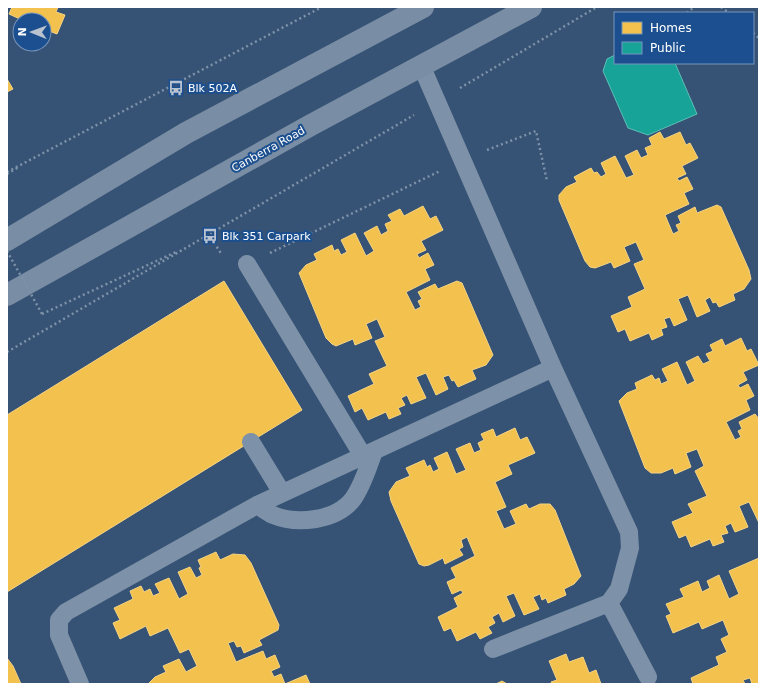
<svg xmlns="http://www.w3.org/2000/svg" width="766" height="691" font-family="'DejaVu Sans',sans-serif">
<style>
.homes{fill:#f2c14e;stroke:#f6d483}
.public{fill:#17a398;stroke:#5dbfb7}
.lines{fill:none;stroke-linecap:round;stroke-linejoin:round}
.path{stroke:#7d92a8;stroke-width:2.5;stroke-dasharray:2 3;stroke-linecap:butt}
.service{stroke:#7d92a8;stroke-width:18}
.secondary{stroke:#798da4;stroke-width:22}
.path-bridge{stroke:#7d92a8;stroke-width:2.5;stroke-dasharray:2 3;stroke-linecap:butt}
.labels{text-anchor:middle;stroke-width:4;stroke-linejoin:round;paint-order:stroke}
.poi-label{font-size:11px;fill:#fff;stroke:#1b4f8f;text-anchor:start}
.street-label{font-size:11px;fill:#fff;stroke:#1b4f8f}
</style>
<rect width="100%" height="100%" fill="#365274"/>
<path class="homes" d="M12 7H58L56 12 65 15 57 34 44 29V20H22L9 14Z
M7 79 13 89 7 92Z
M660 132 664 139 680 132 686 145 690 143 698 158 682 166 686 174 677 178 679 181 687 177 693 189 684 193 689 204 665 215 673 234 679 231 676 225 681 223 678 216 695 207 697 213 717 205 721 207 749 270 751 279 744 289 733 294 735 300 719 307 716 302 713 303 710 297 705 300 710 311 697 317 688 295 678 299 687 320 674 326 670 317 664 319 667 327 661 329 663 335 652 340 649 333 630 341 625 329 618 332 611 316 632 307 628 297 645 289 634 264 644 260 636 242 624 247 630 261 614 268 611 262 595 268 590 267 585 261 559 200V195L566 187 577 182 574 177 591 168 594 173 597 172 601 177 606 174 601 163 615 156 626 178 634 175 625 156 637 150 641 158 648 155 645 148 652 145 649 138Z
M423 206 430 219 436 216 443 230 421 241 426 250 417 254 419 258 428 253 434 265 425 269 430 280 406 292 415 310 421 307 418 301 422 299 418 292 435 284 438 289 457 281 462 283 493 355 486 365 472 370 476 379 458 387 454 380 452 381 449 375 443 377 448 389 436 395 426 373 416 377 426 398 411 404 407 395 401 398 405 405 398 408 401 414 389 419 386 412 368 420 362 408 355 412 348 396 374 384 369 374 387 366 375 341 385 337 377 319 366 324 372 338 355 345 353 339 336 346 332 344 326 338 299 273 306 265 317 260 314 254 332 245 334 251 338 249 341 255 347 252 341 240 355 233 366 256 374 251 364 233 377 226 381 235 388 231 385 224 392 221 388 215 400 209 404 216Z
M224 281 302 410 7 592V415Z
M741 338 747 351 751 349 759 365 743 372 747 380 738 385 740 388 748 384 754 396 746 400 750 410 726 422 735 440 741 437 738 431 742 429 739 422 755 414 759 419V523L749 502 739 506 748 527 735 532 731 523 725 526 728 533 721 535 724 542 713 546 710 539 691 547 686 535 679 538 672 522 693 513 688 504 707 496 695 471 704 466 697 449 686 453 691 467 675 474 673 468 661 473H651L645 468 619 401 627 393 637 389 635 383 652 375 655 380 659 378 661 384 668 381 662 369 677 362 687 385 695 381 686 362 698 356 703 364 710 361 706 354 713 351 710 345 722 339 725 346Z
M515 428 520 440 527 437 535 453 508 465 512 474 495 482 506 507 496 511 504 529 516 524 510 511 526 504 529 509 540 504H550L555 510 581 576 574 584 564 589 566 595 548 603 546 598 542 600 540 594 533 597 539 609 524 615 514 593 506 596 515 616 503 622 499 613 492 617 495 623 488 627 492 633 480 639 476 632 457 641 451 628 444 631 438 617 458 607 454 598 463 593 461 590 452 594 447 582 456 578 451 568 475 556 467 537 461 540 463 547 459 549 463 555 445 564 443 558 429 565 424 566 419 564 391 501 389 492 396 482 410 476 406 468 424 460 427 467 430 465 433 472 439 469 434 458 447 452 456 474 466 470 456 449 470 443 474 453 481 450 478 443 484 440 481 434 493 429 496 437Z
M216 552 220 560 233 554 245 555 251 563 279 625 278 630 259 640 262 645 244 653 241 646 237 647 234 641 228 643 236 662 263 651 266 659 275 655 280 667 271 671 274 677 281 674 285 684 306 675 310 684H148L155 677 166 672 163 666 179 659 186 672 197 666 189 649 180 653 168 628 150 636 146 626 120 639 113 623 120 620 114 608 133 599 130 591 141 586 144 592 150 589 153 596 160 593 155 584 169 578 179 599 188 594 178 572 190 567 196 578 202 575 199 568 201 567 198 560Z
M759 558V684H752L750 678 743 680 745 684H693L691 678 719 665 716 657 727 652 721 639 729 635 723 620 702 629 699 622 673 633 666 616 671 614 666 604 684 597 680 589 698 581 702 592 710 588 707 581 719 575 729 599 739 594 729 571Z
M566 654 569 662 583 657 589 673 596 670 601 684H552L551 682 557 680 549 661Z
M7 658 13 666 21 684H7Z
M502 681 507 684H495L498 683Z"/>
<path class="public" d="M615 55V63H675L697 114 648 135 628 128 603 71 607 59Z"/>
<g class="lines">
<path class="path" d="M721 7 729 13
M687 13 694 7
M753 33 759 38
M460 88 597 7
M487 150 536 131 547 181
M7 172 322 7
M7 174 19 167
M208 237 210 236 222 255
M270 253 440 171
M42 314 178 251
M7 352 414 115"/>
<path class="service" d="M421 65 553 368 629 532 630 548 619 589 609 603 493 649
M247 264 363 456
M251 442 282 493
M257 505C262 508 267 512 273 515 297 525 336 521 353 499 363 485 368 467 374 451
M609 603 648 677
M80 684 59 635V620L66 612 257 505 553 368"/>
<path class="secondary" d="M7 240 186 133 423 7
M7 295 311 125 531 7"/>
<path class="path-bridge" d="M7 251 42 314"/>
</g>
<defs>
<g id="bus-bare" transform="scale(1.2)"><path d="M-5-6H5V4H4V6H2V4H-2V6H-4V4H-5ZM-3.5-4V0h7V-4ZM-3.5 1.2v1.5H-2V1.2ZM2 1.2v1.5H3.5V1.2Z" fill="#b9c2ce" stroke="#1b4f8f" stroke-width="2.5" paint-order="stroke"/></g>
</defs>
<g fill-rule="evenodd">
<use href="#bus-bare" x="176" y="88"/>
<use href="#bus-bare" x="210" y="236"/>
</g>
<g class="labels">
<g class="poi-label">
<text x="188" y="92">Blk 502A</text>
<text x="222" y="240">Blk 351 Carpark</text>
</g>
<g class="street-label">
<text transform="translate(268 149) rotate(-29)" y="4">Canberra Road</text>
</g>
</g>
<rect width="766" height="691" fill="none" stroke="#ffffff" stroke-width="16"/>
<rect x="614" y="12" width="140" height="52" fill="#1b4f8f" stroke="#7695bc"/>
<rect x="622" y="22" width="20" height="12" fill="#f2c14e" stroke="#7695bc"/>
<text x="650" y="32" font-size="12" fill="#ffffff">Homes</text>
<rect x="622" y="42" width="20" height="12" fill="#17a398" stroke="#7695bc"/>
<text x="650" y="52" font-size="12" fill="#ffffff">Public</text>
<g transform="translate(32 32) rotate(271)"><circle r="19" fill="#1b4f8f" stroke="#7695bc"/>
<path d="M0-3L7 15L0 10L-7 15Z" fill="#b9c2ce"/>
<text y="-6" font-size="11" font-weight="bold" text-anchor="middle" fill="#ffffff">N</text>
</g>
</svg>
